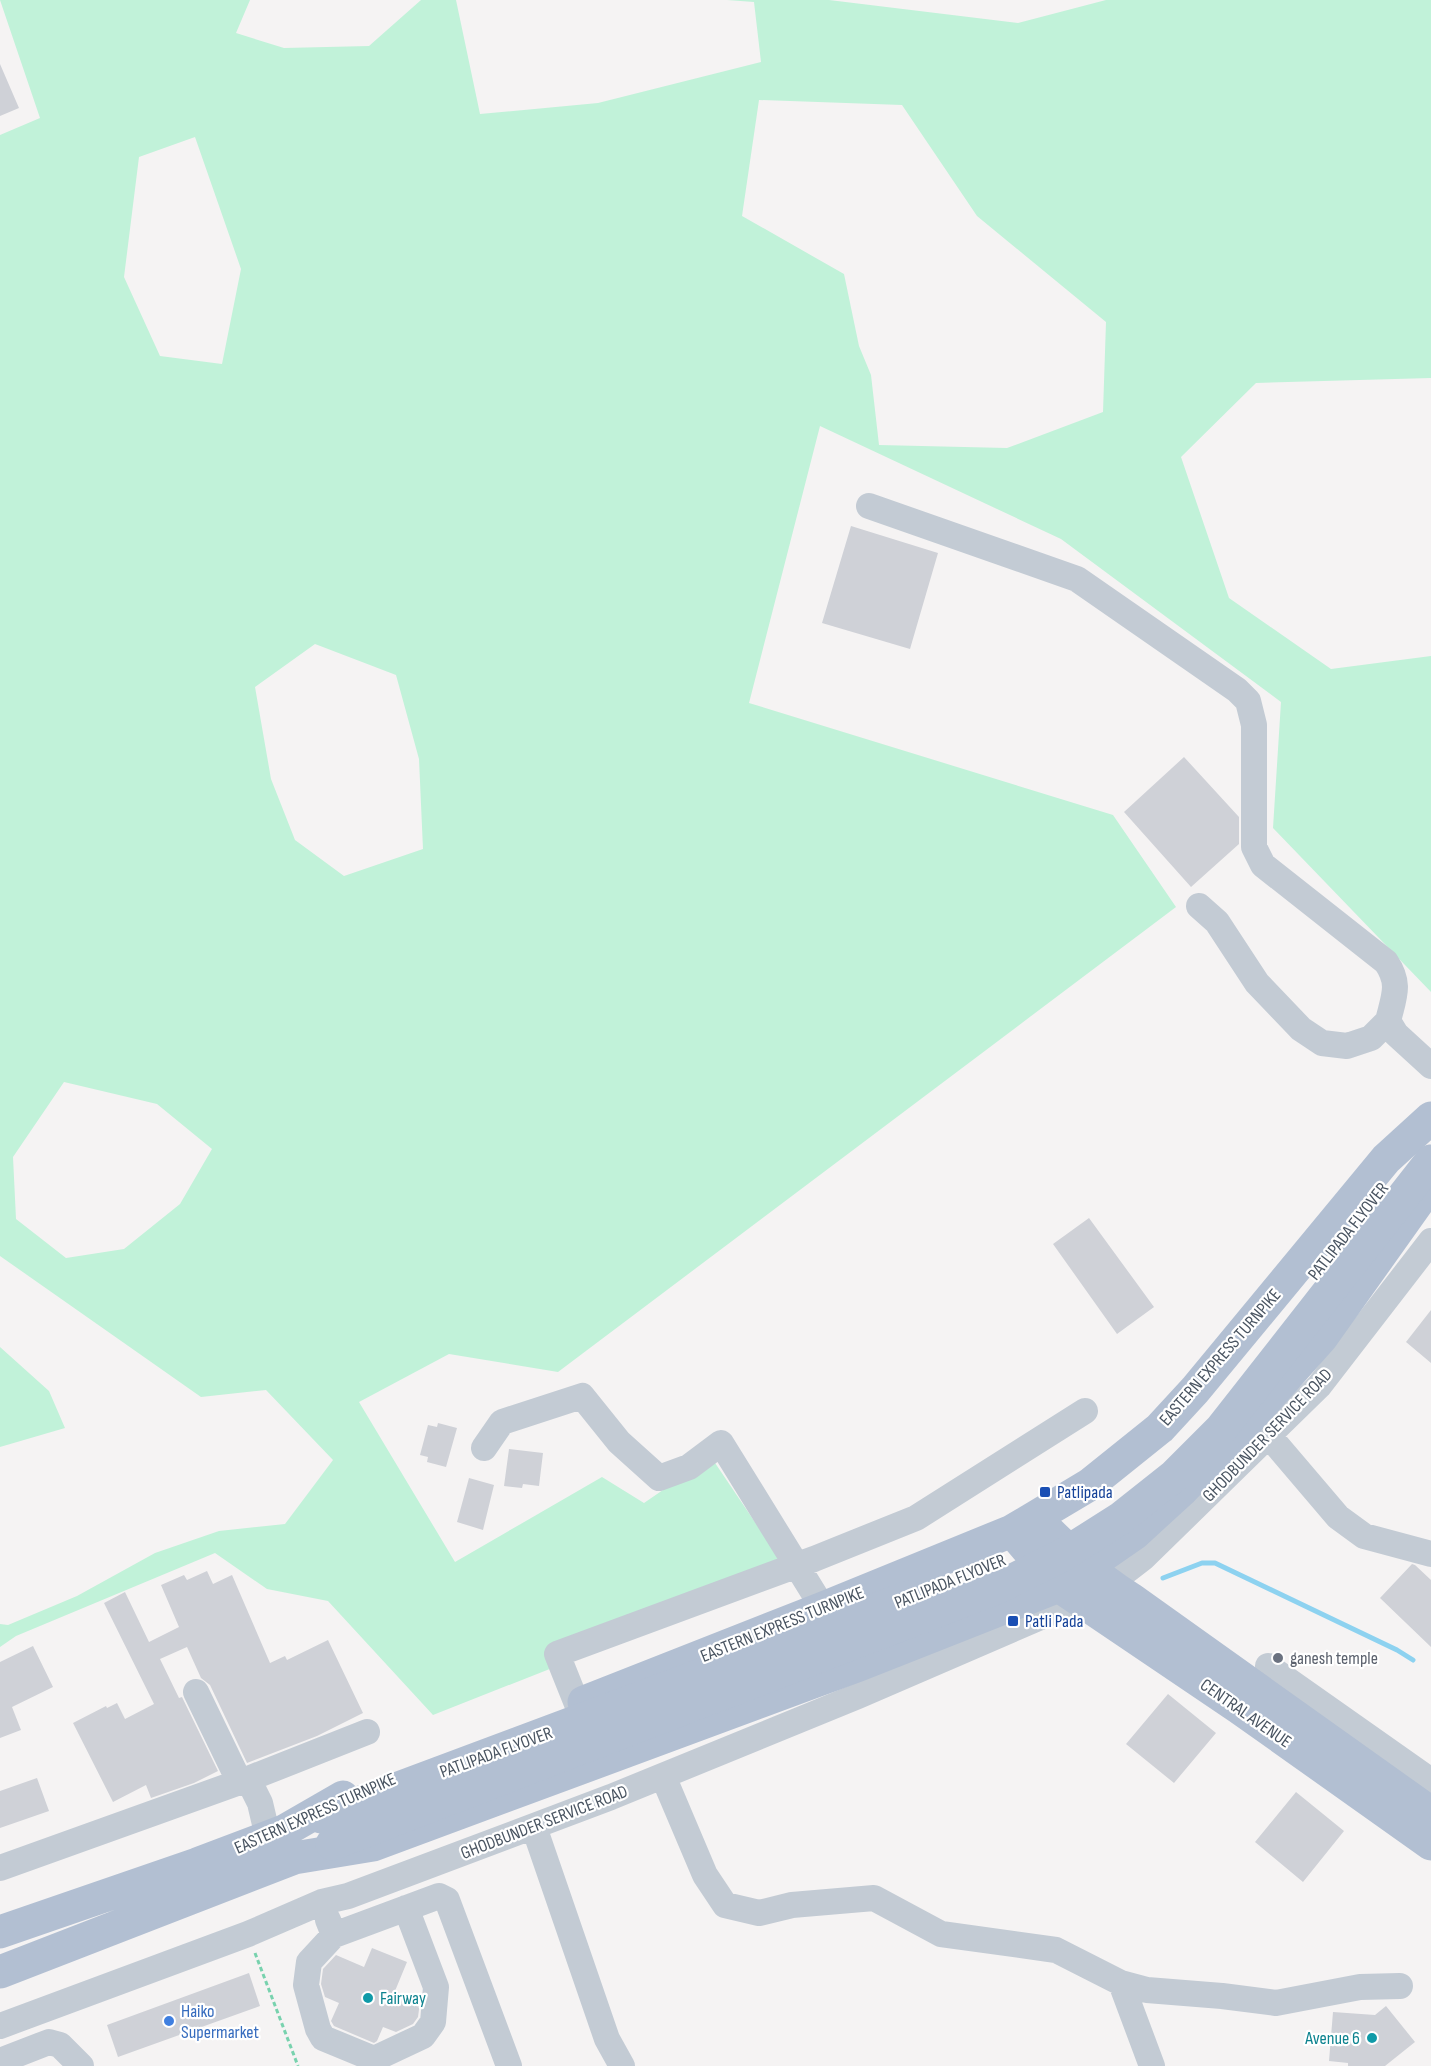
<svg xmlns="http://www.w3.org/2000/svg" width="1431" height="2066" font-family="'Sofia Sans Condensed',sans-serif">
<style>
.green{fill:#c1f2d9;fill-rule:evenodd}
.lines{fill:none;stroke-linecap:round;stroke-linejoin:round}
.stream{stroke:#8dd2f0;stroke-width:5}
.building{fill:#cfd1d7}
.path{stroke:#78d2ae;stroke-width:3;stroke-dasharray:4.5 3;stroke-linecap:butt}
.minor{stroke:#c3cbd4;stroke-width:26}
.major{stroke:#b2bfd2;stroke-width:33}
.major-bridge{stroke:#b2bfd2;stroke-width:33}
.transit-dot{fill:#1a4fb4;stroke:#fff;stroke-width:2}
.worship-dot{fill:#6b7280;stroke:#fff;stroke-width:2}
.culture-dot{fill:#0f9aa8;stroke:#fff;stroke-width:2}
.shop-dot{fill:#3f7fe0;stroke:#fff;stroke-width:2}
.labels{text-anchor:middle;stroke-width:4.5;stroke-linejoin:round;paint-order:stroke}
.street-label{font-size:18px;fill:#495461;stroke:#fff}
.transit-label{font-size:18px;fill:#164399;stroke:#fff;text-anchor:start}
.worship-label{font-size:18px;fill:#5b616d;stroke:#fff;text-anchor:start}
.culture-label{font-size:18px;fill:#0d838f;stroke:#fff;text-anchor:start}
.shop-label{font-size:18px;fill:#366cbe;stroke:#fff;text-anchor:start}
</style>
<rect width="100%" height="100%" fill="#f5f3f3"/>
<path class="green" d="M0 0H250L236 33 284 48 369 46 421 0H456L480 114 598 103 761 62 754 2 727 0H829L1018 23 1106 0H1431V378L1256 383 1181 457 1229 598 1331 669 1431 656V992L1273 828 1281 702 1061 539 820 426 749 703 1113 815 1176 907 558 1372 449 1354 359 1402 455 1562 602 1477 644 1503 711 1457 790 1574 433 1715 328 1601 267 1589 215 1553 16 1636 0 1647V1624L8 1625 77 1596 155 1553 219 1531 285 1524 333 1460 266 1390 201 1397 0 1256V135L40 118ZM759 100 902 105 977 216 1106 322 1103 412 1007 448 879 445 871 375 859 346 844 274 742 216ZM195 137 241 269 222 364 160 356 124 277 139 157ZM315 644 396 675 419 759 423 849 344 876 295 840 271 779 255 687ZM64 1082 157 1104 212 1149 180 1204 124 1249 66 1258 16 1219 13 1157Z
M0 1347 49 1391 65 1428 0 1447Z"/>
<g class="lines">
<path class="stream" d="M1163 1578 1202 1563H1215L1397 1650 1413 1660"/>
</g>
<path class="building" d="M0 64 19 108 0 116Z
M851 526 938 553 910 649 822 623Z
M1184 757 1239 817V844L1191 887 1124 812Z
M1089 1218 1154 1307 1117 1334 1053 1244Z
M1431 1310V1363L1406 1342Z
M438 1423 457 1428 446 1467 427 1462 428 1457 420 1455 428 1425 437 1427Z
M509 1449 543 1453 539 1486 523 1484 522 1488 504 1486Z
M469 1478 494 1485 483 1530 457 1522Z
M1412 1564 1415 1565 1431 1580V1647L1380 1598Z
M207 1571 213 1584 232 1575 270 1663 285 1656 287 1660 328 1640 363 1713 317 1736 247 1763 210 1685 201 1678 187 1647 160 1659 179 1698 182 1697 218 1771 194 1783 151 1798 146 1785 113 1802 73 1723 106 1706 107 1708 117 1703 125 1719 154 1704 104 1603 125 1592 149 1642 179 1627 161 1585 184 1575 187 1580Z
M33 1646 53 1687 12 1707 21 1730 0 1738V1662Z
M1168 1694 1216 1733 1174 1783 1126 1744Z
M37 1778 49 1811 0 1828V1791Z
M1296 1792 1344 1831 1303 1882 1255 1842Z
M372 1948 407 1962 395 1991 420 2002 418 2017 413 2024 396 2032 383 2027 377 2041 374 2043 334 2026 331 2021 339 2003 325 1997 321 1984 323 1969 336 1955 364 1967Z
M249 1973 260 2006 118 2057 107 2025Z
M1386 2006 1415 2042 1385 2066H1348V2063L1329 2061 1333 2012 1375 2015Z"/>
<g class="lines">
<path class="path" d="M255 1953 298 2066"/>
<path class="minor" d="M869 506 1077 579 1237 690 1248 701 1254 725V847L1263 865 1386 962C1401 984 1394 996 1388 1021L1396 1034 1431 1066
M1199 906 1217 922 1257 983 1301 1029 1322 1043 1347 1046 1371 1038 1388 1021
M1269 1436 1338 1517 1364 1536 1431 1554
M484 1448 502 1422 582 1396 619 1442 659 1478 689 1467 721 1443 823 1608
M1108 1585 1143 1558 1319 1386 1431 1241
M1268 1666 1431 1781
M196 1692 239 1781
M577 1704 557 1654 814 1559 916 1518 1085 1411
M663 1776 705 1875 725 1905 759 1913 792 1905 874 1898 941 1934 1056 1950 1121 1983 1147 1990 1222 1996 1276 2003 1360 1987 1400 1986
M248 1779 260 1803 268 1837
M534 1827 607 2039 622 2066
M0 1868 248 1779 367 1732
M328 1920 334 1935 439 1896 447 1900 509 2066
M334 1935 309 1962 306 1985 318 2029 323 2038 374 2059 423 2036 433 2022 436 1987 406 1908
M1121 1983 1152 2066
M0 2026 248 1934 322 1902 348 1896 611 1797 858 1696 1080 1600
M0 2061 49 2042 60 2045 81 2066"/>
<path class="major" d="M1035 1518C1066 1549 1094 1576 1131 1599L1431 1813
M1012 1531 1059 1586 1238 1707 1431 1844
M584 1702 823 1608 1012 1531 1089 1485 1160 1428 1195 1390 1386 1159 1431 1118
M0 1932 197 1864 284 1831 343 1797
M0 1972 294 1858 373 1845 859 1665 1059 1586 1134 1534 1182 1490 1244 1425 1322 1337 1420 1199"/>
<path class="major-bridge" d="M321 1817 909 1597
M332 1844 999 1587 1061 1556 1121 1518 1174 1476 1221 1429 1431 1161"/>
</g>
<g class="transit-dot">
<rect x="1039" y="1486" width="12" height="12" rx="3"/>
<rect x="1007" y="1615" width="12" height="12" rx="3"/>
</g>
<circle class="worship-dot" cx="1278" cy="1658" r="6"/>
<g class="culture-dot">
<circle cx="368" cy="1998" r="6"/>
<circle cx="1372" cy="2038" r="6"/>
</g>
<circle class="shop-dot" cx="169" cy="2021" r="6"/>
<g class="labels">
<g class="street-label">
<text transform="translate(1348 1231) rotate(-52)" y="6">PATLIPADA FLYOVER</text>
<text transform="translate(1220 1357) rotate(-49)" y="6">EASTERN EXPRESS TURNPIKE</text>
<text transform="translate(1267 1435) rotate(-46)" y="6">GHODBUNDER SERVICE ROAD</text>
<text transform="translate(950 1581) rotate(-22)" y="6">PATLIPADA FLYOVER</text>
<text transform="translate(782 1624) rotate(-22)" y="6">EASTERN EXPRESS TURNPIKE</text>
<text transform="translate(1246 1713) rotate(35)" y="6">CENTRAL AVENUE</text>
<text transform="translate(496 1752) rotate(-20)" y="6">PATLIPADA FLYOVER</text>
<text transform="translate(315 1813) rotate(-24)" y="6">EASTERN EXPRESS TURNPIKE</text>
<text transform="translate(544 1822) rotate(-21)" y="6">GHODBUNDER SERVICE ROAD</text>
</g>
<g class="transit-label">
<text x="1057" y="1498">Patlipada</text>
<text x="1025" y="1627">Patli Pada</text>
</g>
<g class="worship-label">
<text x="1290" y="1664">ganesh temple</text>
</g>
<g class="culture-label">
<text x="380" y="2004">Fairway</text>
<text x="1360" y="2044" text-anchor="end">Avenue 6</text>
</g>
<g class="shop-label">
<text x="181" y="2017">Haiko<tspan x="181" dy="21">Supermarket</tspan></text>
</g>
</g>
</svg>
